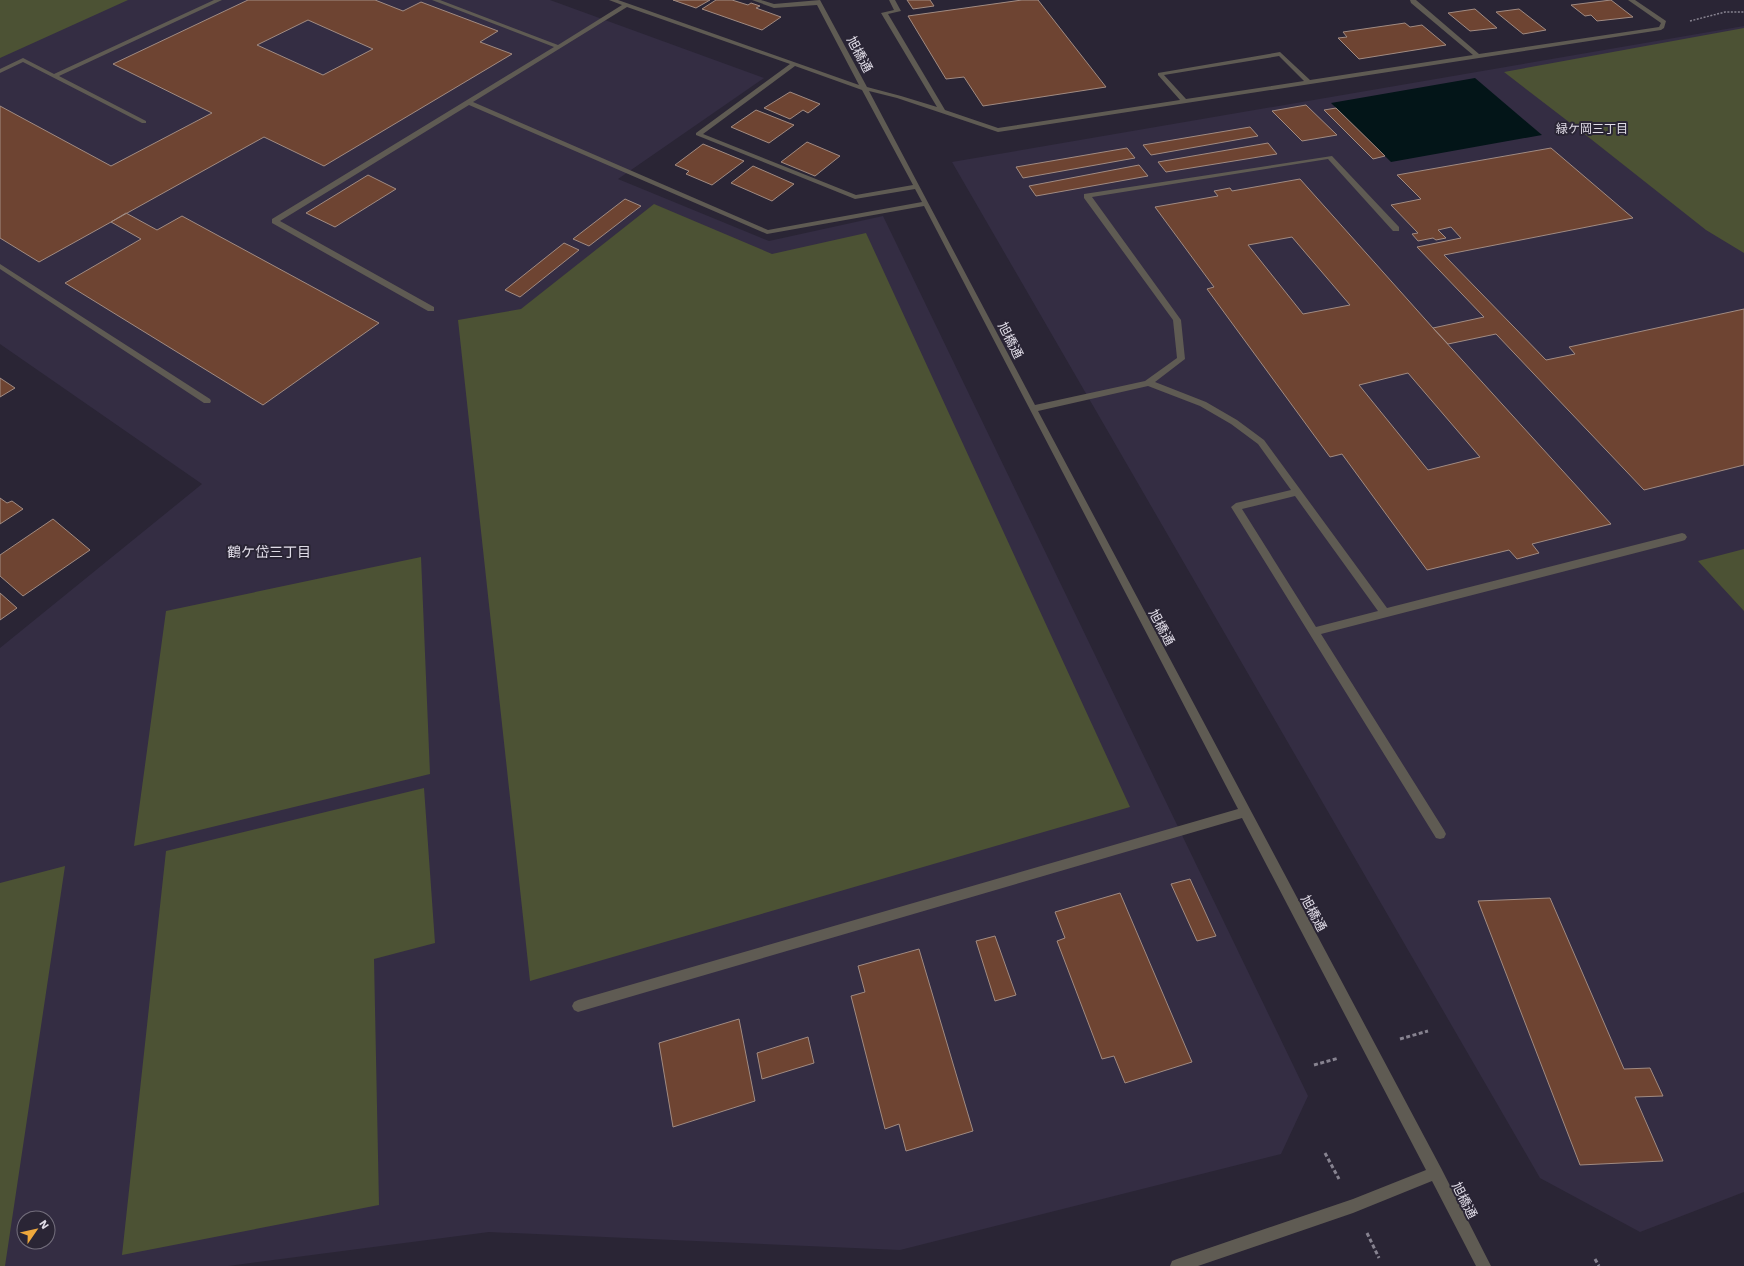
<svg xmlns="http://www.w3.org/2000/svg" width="1744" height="1266" font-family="'Work Sans','Noto Sans JP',sans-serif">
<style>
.built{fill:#342d43;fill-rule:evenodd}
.green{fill:#4c5234}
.water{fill:#031518}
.building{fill:#6e4432;stroke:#a18b82;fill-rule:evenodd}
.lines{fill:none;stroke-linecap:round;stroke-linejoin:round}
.path-far1{stroke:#878390;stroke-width:1.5;stroke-dasharray:2 1.5;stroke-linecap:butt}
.path{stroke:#878390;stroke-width:3;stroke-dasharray:4 2.5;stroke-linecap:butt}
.minor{fill:#5f5b53;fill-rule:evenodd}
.labels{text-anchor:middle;stroke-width:4;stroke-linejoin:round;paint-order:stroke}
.far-neighbourhood-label{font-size:12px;fill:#e0dce7;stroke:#2a2535}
.street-label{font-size:13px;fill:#e0dce7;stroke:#2a2535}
.neighbourhood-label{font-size:14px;fill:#e0dce7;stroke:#2a2535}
</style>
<rect width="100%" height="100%" fill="#2a2535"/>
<path class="built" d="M0 0H550L764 78 618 179 769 241 883 216 1308 1096 1281 1154 900 1250 489 1232 228 1266H0V648L202 484 0 344ZM24 1218H48V1242H24Z
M1744 26V1192L1640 1232 1540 1178 952 162Z"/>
<path class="green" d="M0 0H128L0 58Z
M1744 28V253L1706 230 1582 132 1504 72Z
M654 204 772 254 866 233 1130 807 530 981 458 320 521 309Z
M1744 549V611L1698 561Z
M421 557 430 774 134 846 166 611Z
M424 788 435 943 374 959 379 1205 122 1255 166 851Z
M65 866 5 1266H0V883Z"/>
<path class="water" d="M1475 78 1542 135 1391 162 1331 103Z"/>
<path class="building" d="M248 0H375L403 11 421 2 498 31 480 42 512 54 324 166 264 137 39 262 0 238V106L111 166 212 113 113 64ZM308 20 373 49 323 75 257 45Z
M673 0H710L696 8Z
M716 0H732L748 5 751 3 760 6 756 8 781 17 762 30 702 9Z
M907 0H930L934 6 913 9Z
M1022 0H1038L1106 87 983 106 964 77 946 79 908 16Z
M1611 0 1633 17 1597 21 1591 15 1585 16 1571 5Z
M1475 9 1497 28 1470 31 1448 13Z
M1519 9 1546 30 1523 34 1496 12Z
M1405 23 1410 27 1422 25 1446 45 1359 59 1338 38 1347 37 1343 32Z
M790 92 820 104 808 113 803 110 790 119 764 108Z
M1306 105 1337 135 1302 141 1272 111Z
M1336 108 1385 156 1373 159 1324 110Z
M756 110 794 125 769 143 731 127Z
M1250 127 1258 136 1151 155 1143 145Z
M807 142 840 156 815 176 781 162Z
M1268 143 1277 154 1166 172 1158 162Z
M703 144 744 161 712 185 686 174 689 171 675 165Z
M1127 148 1135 158 1023 178 1016 167Z
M1551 148 1633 218 1444 255 1546 360 1575 354 1569 347 1744 309V465L1644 490 1496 334 1448 344 1433 328 1484 317 1417 247 1461 238 1451 227 1438 230 1446 238 1436 240 1433 238 1418 241 1412 234 1418 233 1391 205 1421 199 1397 175Z
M1139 165 1148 176 1036 196 1029 186Z
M753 166 794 184 772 201 731 183Z
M368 175 396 189 335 227 306 213Z
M1300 179 1433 328 1611 524 1532 544 1539 553 1517 559 1509 550 1427 570 1342 454 1330 457 1207 289 1214 287 1155 207 1218 196 1214 191 1230 188 1232 191ZM1292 237 1350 305 1303 314 1248 245ZM1408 373 1480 457 1428 470 1359 385Z
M625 199 641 206 589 246 573 239Z
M126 213 157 230 182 216 379 323 263 405 65 283 141 239 111 222Z
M564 243 579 250 520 297 505 290Z
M0 378 15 388 0 397Z
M0 498 7 503 12 501 23 509 0 524Z
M53 519 90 550 23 596 0 576V555Z
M0 593 17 608 0 620Z
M1190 879 1216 936 1197 941 1171 884Z
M1120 893 1192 1062 1125 1083 1114 1056 1102 1059 1057 941 1065 938 1055 912Z
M1550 898 1624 1069 1650 1068 1663 1096 1635 1097 1663 1161 1580 1165 1478 901Z
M995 936 1016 995 995 1001 976 941Z
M919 949 973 1131 906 1151 899 1124 885 1129 851 996 865 992 858 966Z
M739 1019 755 1101 673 1127 659 1043Z
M808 1037 814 1063 762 1079 757 1053Z"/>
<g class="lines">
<path class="path-far1" d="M1690 21 1725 12H1744"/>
<path class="path" d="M1400 1039 1428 1031
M1314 1065 1339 1058
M1325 1153 1339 1179
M1367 1233 1379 1258
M1595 1259 1599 1266"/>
<path class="minor" d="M214 0H222L59 76 146 121V123H142L23 62 0 73V69L23 58 54 74Z
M432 0H440L558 45 622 5 609 0H618L859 85 817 5 774 8 752 0H761L774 4 820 0 867 87 901 96 937 107 881 13 894 10 889 0H895L901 11 888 14 945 110 998 128 1180 100 1158 75V73L1280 52 1310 80 1473 55 1411 3 1410 0H1416L1479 54 1659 27 1661 23 1628 0H1635L1666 21 1664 28 1661 30 998 132 897 98 869 91 1035 405 1145 381 1177 358 1173 320 1084 198V194L1332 156 1399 227V231H1393L1328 159 1092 197 1181 320 1185 359 1155 382 1206 402 1237 420 1264 440 1387 608 1682 533 1685 534 1687 537 1685 540 1682 541 1321 634 1444 830 1446 834 1444 838 1440 839 1436 838 1231 507 1236 503 1291 490 1258 444 1231 424 1200 406 1148 386 1038 411 1441 1168 1491 1266H1476L1432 1181 1353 1213 1198 1266H1170L1172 1261 1177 1259 1353 1199 1426 1170 1242 818 578 1012 574 1010 572 1006 574 1002 578 1000 1238 809 924 206 767 234 469 105 280 221 434 307V311H428L272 223V219L554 47ZM627 7 790 64 696 133V135L855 199 915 189 922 202 768 230 473 102ZM1279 56 1304 81 1186 99 1164 75ZM795 66 862 90 913 185 856 195 703 134ZM1295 496 1378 611 1316 627 1242 509Z
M0 264 210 399 211 401 210 403H204L0 269Z"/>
</g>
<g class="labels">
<g class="far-neighbourhood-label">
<text x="1592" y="133">緑ケ岡三丁目</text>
</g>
<g class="street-label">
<text transform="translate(860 54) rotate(62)" y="5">旭橋通</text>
<text transform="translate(1011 340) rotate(63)" y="5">旭橋通</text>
<text transform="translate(1162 627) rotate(62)" y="5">旭橋通</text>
<text transform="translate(1314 913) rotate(62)" y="5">旭橋通</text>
<text transform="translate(1465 1200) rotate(63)" y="5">旭橋通</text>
</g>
<g class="neighbourhood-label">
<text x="269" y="557">鶴ケ岱三丁目</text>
</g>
</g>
<g transform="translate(36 1230) rotate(56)"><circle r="19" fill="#2a2535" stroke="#736e7c"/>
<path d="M0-3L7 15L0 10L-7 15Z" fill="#eea83c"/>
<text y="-6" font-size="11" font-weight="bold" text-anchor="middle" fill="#e0dce7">N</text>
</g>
</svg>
